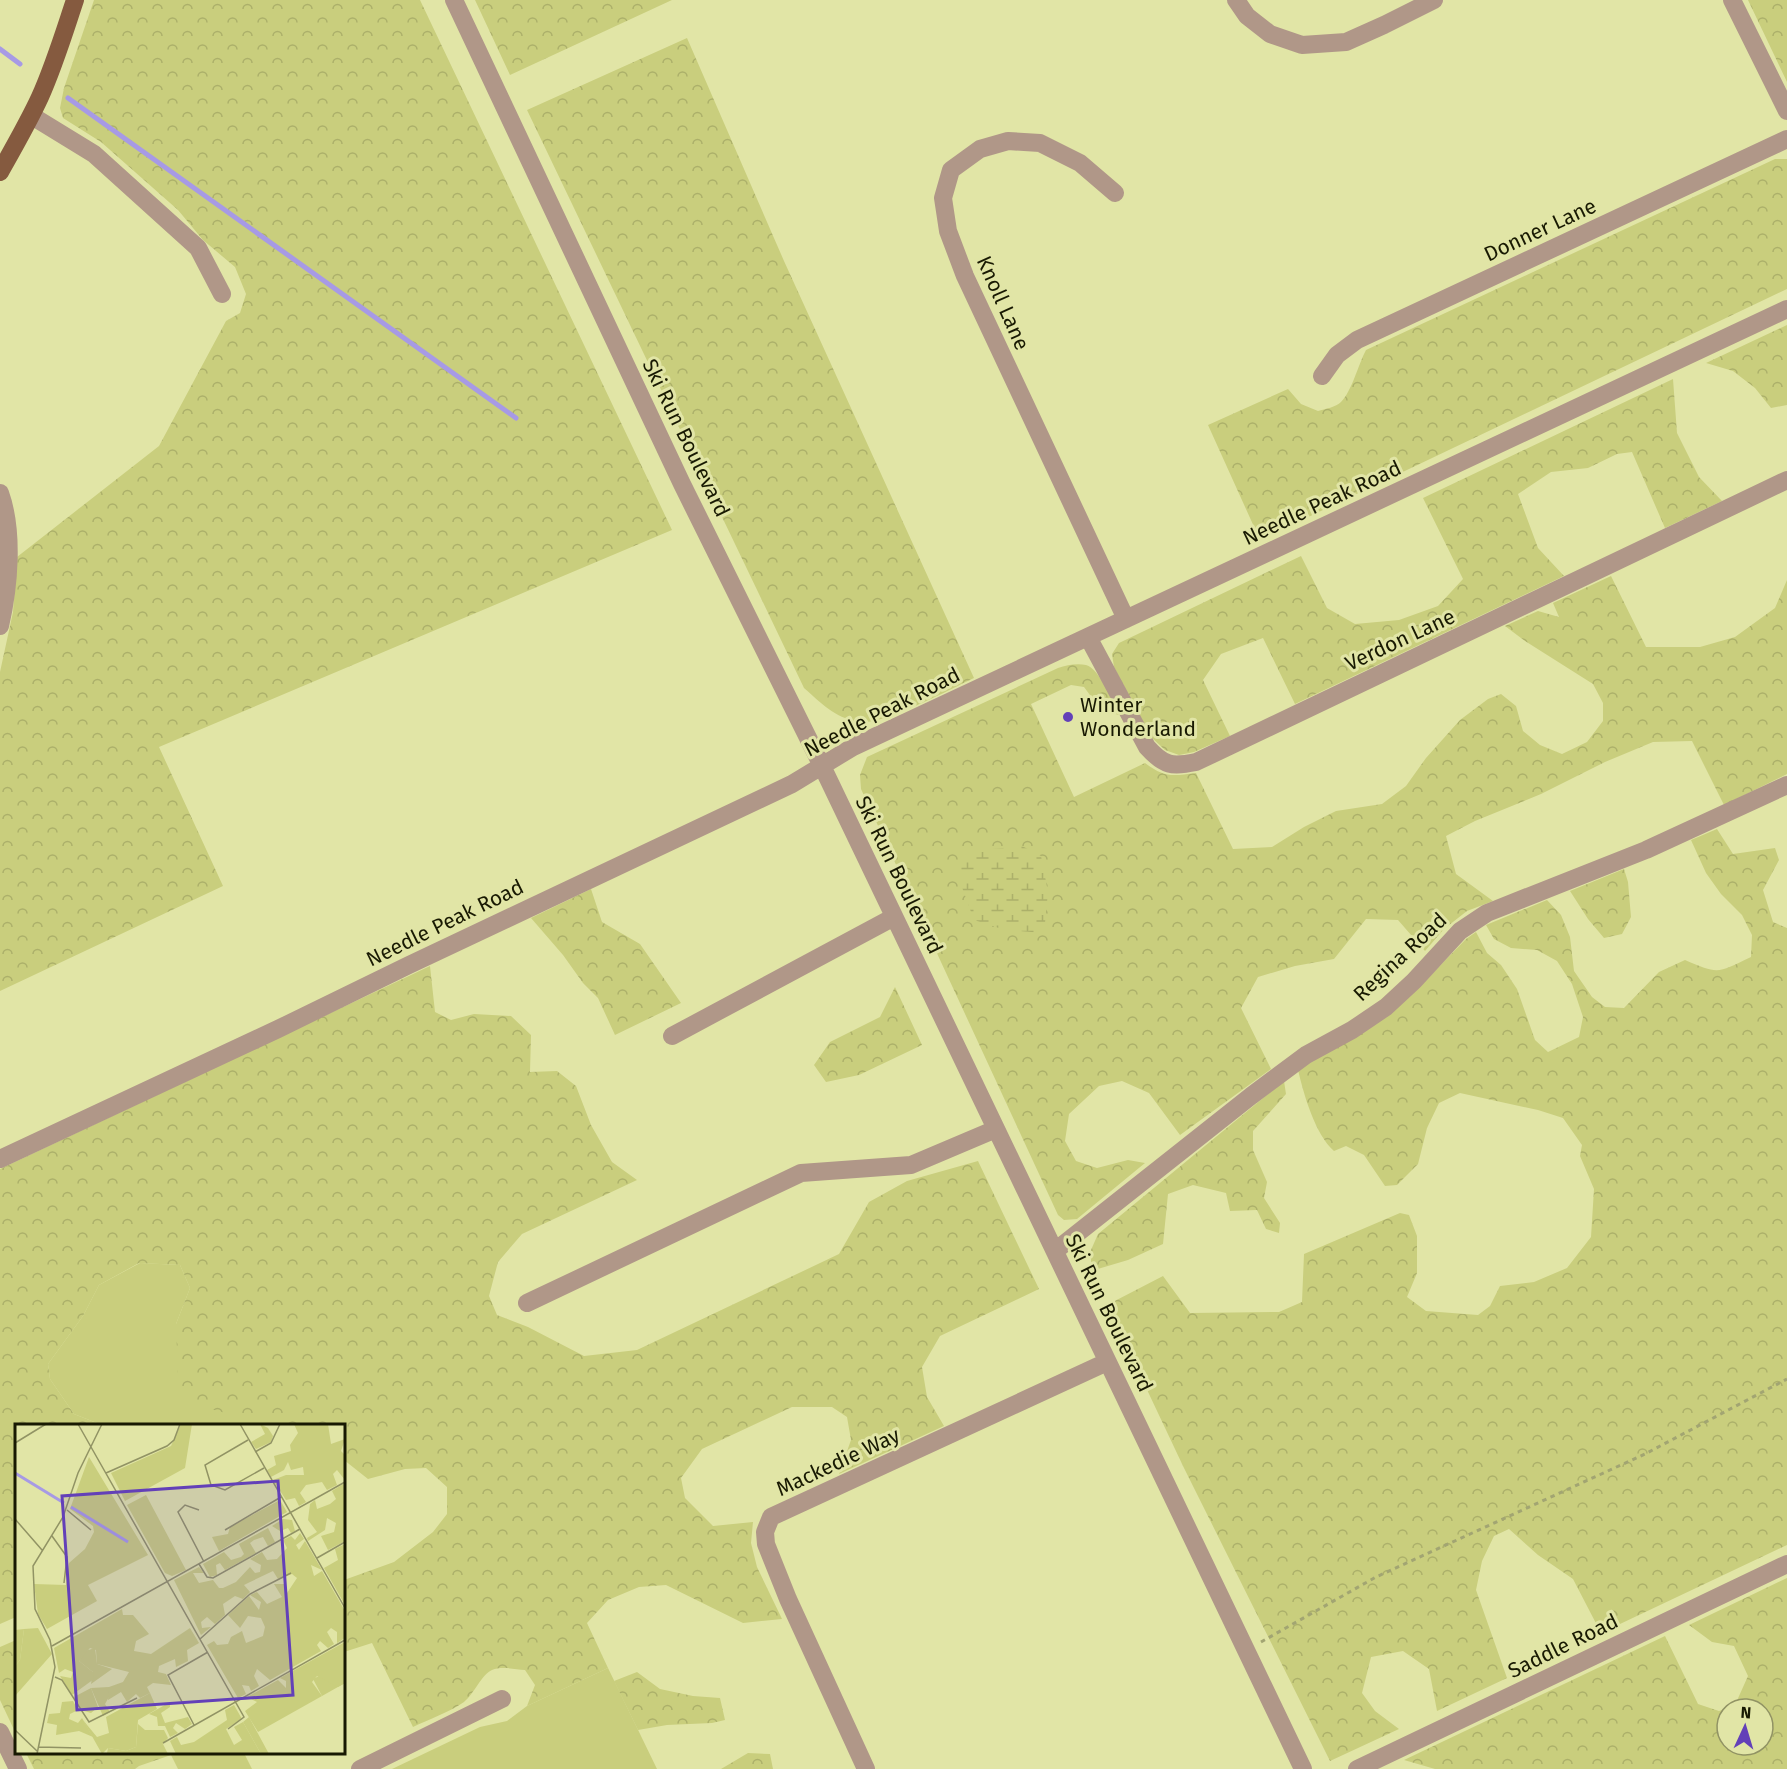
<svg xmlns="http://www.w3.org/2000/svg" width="1787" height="1769" font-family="'Fira Sans',sans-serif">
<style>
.green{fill:#c9ce7d}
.forest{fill:url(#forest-crowns);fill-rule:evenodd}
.wetland{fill:url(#wetland-marsh)}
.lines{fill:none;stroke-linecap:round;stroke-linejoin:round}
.stream{stroke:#a79ae5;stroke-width:5}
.path{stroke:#a2a572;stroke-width:3;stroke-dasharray:4.5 4.5;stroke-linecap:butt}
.minor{stroke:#b09788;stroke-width:18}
.major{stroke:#855a3f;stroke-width:18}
.poi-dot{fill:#6340b8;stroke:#e1e5a6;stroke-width:2}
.labels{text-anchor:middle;stroke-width:6;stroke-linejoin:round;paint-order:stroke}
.street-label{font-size:21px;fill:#181902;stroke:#e1e5a6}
.poi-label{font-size:21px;fill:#181902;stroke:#e1e5a6;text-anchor:start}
.inset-river{fill:none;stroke:#a79ae5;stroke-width:3}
.inset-road{fill:none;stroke:#919364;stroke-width:1.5}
.view{fill:#6340b8;fill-opacity:0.15;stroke:#6340b8;stroke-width:3}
.inset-edge{fill:none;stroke:#181902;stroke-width:3}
</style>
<defs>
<pattern id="forest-crowns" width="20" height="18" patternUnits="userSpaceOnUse" patternTransform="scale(1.5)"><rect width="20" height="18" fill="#c9ce7d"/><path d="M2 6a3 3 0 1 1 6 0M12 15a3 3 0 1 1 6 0" fill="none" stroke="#acb06a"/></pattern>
<pattern id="wetland-marsh" width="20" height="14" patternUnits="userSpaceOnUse" patternTransform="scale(1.5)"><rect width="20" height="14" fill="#c9ce7d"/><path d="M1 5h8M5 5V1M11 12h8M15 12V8" fill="none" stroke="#acb06a"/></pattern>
</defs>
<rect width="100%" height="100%" fill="#e1e5a6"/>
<path class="green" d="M140 1263 180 1265 190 1288 176 1324 290 1425H102L74 1414 50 1379 48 1364 83 1316 99 1285Z
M608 1668 657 1769H392L480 1727 507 1721 527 1706Z
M170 1753H244L252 1769H178Z"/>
<path class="forest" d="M94 0H420L672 530 159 747 223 886 0 991V672L13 612 17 557 159 446 226 321 240 313 246 294 235 267 203 240 178 210 101 142 63 118 60 108 64 88Z
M475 0H672L510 75Z
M1748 0H1787V82Z
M687 38 784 261 974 678C951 689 879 727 858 722 834 717 821 703 804 688L527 110Z
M1775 159H1787V289L1260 540 1208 425 1288 389 1301 404 1318 411C1325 409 1336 407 1341 402 1352 391 1358 365 1366 350Z
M1787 325V405L1771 408 1755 388 1733 371 1706 363Z
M1673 379 1677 433 1699 477 1722 501 1665 528 1632 452 1617 454 1588 468 1551 472 1518 494 1538 548 1564 576 1295 704 1263 638 1221 654 1203 680 1230 736 1194 752 1179 755 1165 750 1151 737 1114 667 1112 654 1119 643 1301 556 1327 608 1355 624 1399 620 1438 606 1463 579 1423 498Z
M1611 576 1646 647H1700L1735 637 1775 608 1787 580V774L1724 805 1692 741 1653 742 1605 762 1541 794 1475 821 1446 836 1456 874 1493 901 1467 911 1444 929 1425 951 1398 920 1366 919 1334 959 1295 966 1258 977 1241 1008 1271 1069 1180 1135 1149 1093 1122 1081 1099 1086 1069 1114 1065 1141 1076 1161 1097 1168 1128 1160 1145 1163 1077 1219 1064 1220 1058 1215 861 789 860 775 867 757 1058 668C1067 665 1077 663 1086 665 1100 669 1113 703 1119 715L1101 710 1084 687 1071 685 1031 704 1074 797 1145 763C1165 778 1172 776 1196 773L1233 849 1272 847 1304 827 1336 811 1382 804 1406 786 1426 758 1460 720 1488 699 1501 694 1516 706 1523 731 1540 745 1562 754 1587 742 1603 721V703L1593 684 1525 641 1505 626 1538 611 1559 617 1553 603Z
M1717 829 1733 854 1775 848 1779 860 1763 890 1773 922 1787 928V1545L1601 1633 1573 1579 1538 1555 1509 1529 1494 1536 1482 1561 1476 1590 1507 1678 1437 1711 1429 1669 1403 1651 1371 1657 1362 1693 1375 1711 1399 1729 1330 1761 1183 1466 1107 1305 1163 1276 1190 1313 1279 1312 1302 1302 1304 1254 1400 1213 1409 1215 1417 1236V1273L1407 1297 1426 1311 1478 1315 1490 1306 1500 1286 1534 1282 1567 1268 1591 1237 1594 1189 1580 1156 1582 1145 1563 1118 1538 1110 1460 1093 1439 1103 1427 1128 1418 1164 1397 1185 1385 1186 1364 1155 1346 1146 1334 1151C1315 1134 1304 1095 1298 1070L1426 980 1466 939 1476 932 1487 953 1501 965 1517 989 1535 1040 1548 1052 1579 1037 1583 1017 1572 984 1557 961 1537 950 1511 948 1494 939 1486 925 1547 900 1561 915 1570 937 1574 971 1592 997 1605 1007 1624 1008 1659 972 1685 960C1720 975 1717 973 1751 957L1752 935 1742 915 1721 894 1706 873 1691 840Z
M1624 869 1628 882 1631 917 1622 934 1604 938 1588 919 1570 891Z
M591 889 602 922 640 944 681 1003 615 1035 598 998 583 983 563 955 531 918Z
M430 966 435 1012 451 1020 474 1014 511 1016 531 1035 530 1072 557 1071 576 1086 591 1125 612 1162 637 1180 522 1234 498 1262 489 1296 497 1315 528 1327 584 1356 637 1350 839 1254 869 1202 907 1181 978 1161 1039 1289 940 1336 922 1367 927 1397 944 1426 839 1474 851 1440 847 1417 832 1407H792L702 1449 681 1478 685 1498 713 1526 753 1522 751 1543 757 1567 782 1619 743 1623 666 1585 639 1587 608 1600 587 1623 608 1668 527 1706 535 1685 525 1670C514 1669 501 1666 492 1670 482 1674 474 1694 464 1702 452 1711 427 1720 413 1727L372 1643 344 1652V1580L394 1562 433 1532 447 1514V1487L426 1468 405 1469 368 1479 344 1460V1426L290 1425 288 1424 233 1415 192 1404 178 1380 176 1324 190 1288 180 1265 139 1263 99 1285 83 1316 48 1364 50 1379 74 1414 102 1425 16 1426V1617L0 1624V1169Z
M895 987 922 1045 859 1075 826 1082 814 1065 830 1042 880 1017Z
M1284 1081 1286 1094 1253 1131V1150L1267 1182 1264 1198 1280 1223 1279 1233 1266 1229 1257 1210 1230 1211 1226 1193 1193 1185 1168 1194 1163 1244 1128 1260 1091 1271V1250L1098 1234Z
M1787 1578V1769H1435L1404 1760 1665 1636 1698 1704 1719 1711 1735 1705 1748 1676 1734 1646 1712 1642 1689 1625ZM1727 1709H1763V1745H1727Z
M16 1640V1734L0 1700V1647Z
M637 1672 660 1689 693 1696 720 1698 725 1720 712 1723 667 1725 638 1730 614 1681Z
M170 1752 171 1755 139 1766 135 1769H34L26 1753Z
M748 1753 770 1754 773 1769H721Z"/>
<path class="wetland" d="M1022 846 1041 856 1048 892 1044 933 1005 930 974 920 959 879 961 852Z"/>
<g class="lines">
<path class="stream" d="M0 49 20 64
M68 98 516 418"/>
<path class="path" d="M1261 1642 1376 1577 1645 1454 1787 1379"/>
<path class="minor" d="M454 0 682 484 822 766 1303 1769
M1236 0 1247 16 1270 34 1302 45 1346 42 1384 25 1434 0
M1732 0 1787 111
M32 116 94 154 198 248 222 294
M1115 193 1080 163 1040 143 1008 141 980 149 951 170 943 198 948 231 965 276 1126 619
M1322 376 1337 355 1357 340 1787 139
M0 493C14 532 9 587 0 626
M1088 637 1147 747C1164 766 1172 767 1196 762L1787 480
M672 1036 894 917
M0 1159 278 1029 409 965 792 784 853 747 1787 309
M1055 1251 1251 1096 1306 1055 1352 1030 1386 1007 1414 981 1460 931 1487 913 1646 850 1787 785
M527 1303 801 1173 911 1165 996 1129
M0 1732 18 1769
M360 1769 502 1699
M866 1769 788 1599 766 1544 765 1532 771 1517 1107 1362
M1357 1769 1787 1564"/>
<path class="major" d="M0 172C14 147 28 123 40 97 54 66 64 33 75 0"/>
</g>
<circle class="poi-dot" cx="1068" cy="717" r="6"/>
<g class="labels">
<g class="street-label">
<text transform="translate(1540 230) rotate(-25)" y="7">Donner Lane</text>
<text transform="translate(1003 303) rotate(66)" y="7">Knoll Lane</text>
<text transform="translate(686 438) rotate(64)" y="7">Ski Run Boulevard</text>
<text transform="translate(1322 503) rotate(-25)" y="7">Needle Peak Road</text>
<text transform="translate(1400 640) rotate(-25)" y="7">Verdon Lane</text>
<text transform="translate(882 712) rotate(-27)" y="7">Needle Peak Road</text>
<text transform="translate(899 875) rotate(64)" y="7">Ski Run Boulevard</text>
<text transform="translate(445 923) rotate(-26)" y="7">Needle Peak Road</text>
<text transform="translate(1400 957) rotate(-43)" y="7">Regina Road</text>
<text transform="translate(1109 1313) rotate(64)" y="7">Ski Run Boulevard</text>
<text transform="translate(838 1462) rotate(-25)" y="7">Mackedie Way</text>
<text transform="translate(1563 1646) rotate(-26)" y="7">Saddle Road</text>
</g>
<g class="poi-label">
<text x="1080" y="712">Winter<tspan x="1080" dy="24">Wonderland</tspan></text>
</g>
</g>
<g transform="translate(15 1424)">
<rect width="330" height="330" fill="#e1e5a6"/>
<path d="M9 205 5 236 0 242V206ZM80 224 82 240 97 245 76 260 78 248 64 237 70 227ZM330 239 323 243 330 259 307 272 298 255ZM94 263 95 271 90 280 95 288 88 292 76 264ZM135 269 142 285 123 296 121 323 111 327 93 324 87 330 68 296 82 313 94 309 91 293ZM234 293 254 330H246L228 298Z" fill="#c9ce7d"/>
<path d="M166 0H177L170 44 110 77 96 49 156 22ZM245 0 253 4 258 12 256 18 241 25 236 18 250 10ZM279 0H313L316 20 330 15 326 27 330 31V56L322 46 318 50 322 61 312 66 307 58 291 61 285 69 291 78 284 82 280 74 271 76 258 56 271 51H289L288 43 276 46 273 38 269 46 256 53 252 46 261 41 259 32 276 27 275 21 283 9ZM74 33 133 131 73 161 82 177 32 205 23 190 19 160 51 161 54 139 70 125 79 108 78 102 55 85ZM330 59V117L313 126 306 112 319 108 321 99 312 94 310 106 293 117 292 114 302 108 293 96 295 80 300 76 302 85 315 80 321 75 317 67ZM131 71 171 146 157 152 150 149 112 81ZM265 76 272 88 204 127 197 113 213 110 215 103ZM268 95 277 96 280 107 276 109 273 104 265 107 257 102ZM253 104 260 118 253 122 248 113 239 116 235 119 241 129 210 146 205 139 201 141 202 151 195 153 188 140 209 128 216 136 226 133 229 130 224 120ZM285 109 289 115 281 121 284 126 290 117 307 146 296 141 299 152 307 147 330 187V214L322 219V208L316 204 312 208 319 220 313 224 305 217 302 221 306 227 255 256 242 245 239 252 244 262 236 267 234 262 227 261 231 270 223 274 192 221 199 217 202 221 213 220 216 213 227 207 231 219 248 212 250 203 246 194 233 192 225 204 213 191 234 172 244 186 246 178 235 171 242 168 252 180 267 173 259 160H269L272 169 282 154 277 150 263 155 258 147 233 159 229 161 235 168 228 175 220 172 208 180 210 191 200 200 192 193 186 198 187 204 196 203 186 211 159 156 184 143 189 149H178L184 159 198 156 204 164H208L221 158 235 143 240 149 245 148 246 141 235 135 247 128 252 136 262 135 272 124 268 116 276 112 280 116ZM330 120V181L309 144 323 136 320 125ZM107 185 108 191H118L134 210 121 217 119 227 136 230 175 204 184 219 172 226 173 237 161 243 160 235 144 242 143 248 151 250 156 261 138 259 132 263 135 269 125 274 121 270 112 278 106 268 93 276 94 263 108 258 114 248 82 240 81 226 75 224 64 237 78 248 79 255 57 271 45 252 56 254 58 248 50 245 44 249 39 224ZM23 204 37 230 0 272V242L5 236 9 205ZM330 218V259L323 263 302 252 297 258 307 272 243 308 230 287 242 278 232 273 263 256 271 264V257L265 254ZM76 264 83 283 76 289 66 286 59 273ZM58 277 63 286 55 290 54 295 63 299 67 294 78 313 64 307 41 311 42 301 32 299 34 290 45 289 47 278ZM155 278V283L146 289 150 299 173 293 177 300 170 305 161 299 158 304 163 309 155 313 150 302H143L142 293 134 290ZM219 281 227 295 211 305 219 321 227 316 219 303 228 298 246 330H161L155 317 162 313 166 321 179 318 212 296 210 286ZM123 300 130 306H149L153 314 148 320 153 330 92 329 93 324 111 327 121 323Z" fill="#c9ce7d"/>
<path class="inset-river" d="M0 49 49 79M56 83 113 118"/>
<path class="inset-road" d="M63 0 76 23M225 0 330 184M233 16 190 41 196 61 210 66 249 44M0 19 31 0M76 23 229 293 213 305M240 28 256 19 265 0M91 49 152 22 159 16 165 0M52 86 76 106M184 86 170 81 163 88 189 138M0 95 27 126M210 106 266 73M37 112 52 133 49 159M302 134 330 118M184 140 192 153 198 154 285 105M185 215 235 170 276 149M37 222 330 58M40 253 47 256 74 298 122 274M179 301 153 251 193 228M0 306 22 327M148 319 330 216M23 323 66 324M22 330 40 243 35 216 20 185 18 142 48 93 63 49 87 0"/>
<path class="view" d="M263 57 278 271 62 286 47 72Z"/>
<rect width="330" height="330" class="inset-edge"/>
</g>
<g transform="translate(1745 1727) rotate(4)"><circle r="28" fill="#e1e5a6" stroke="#919364" stroke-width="1.5"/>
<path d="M0-4.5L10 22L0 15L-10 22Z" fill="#6340b8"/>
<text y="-9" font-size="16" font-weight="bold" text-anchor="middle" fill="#181902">N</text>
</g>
</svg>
